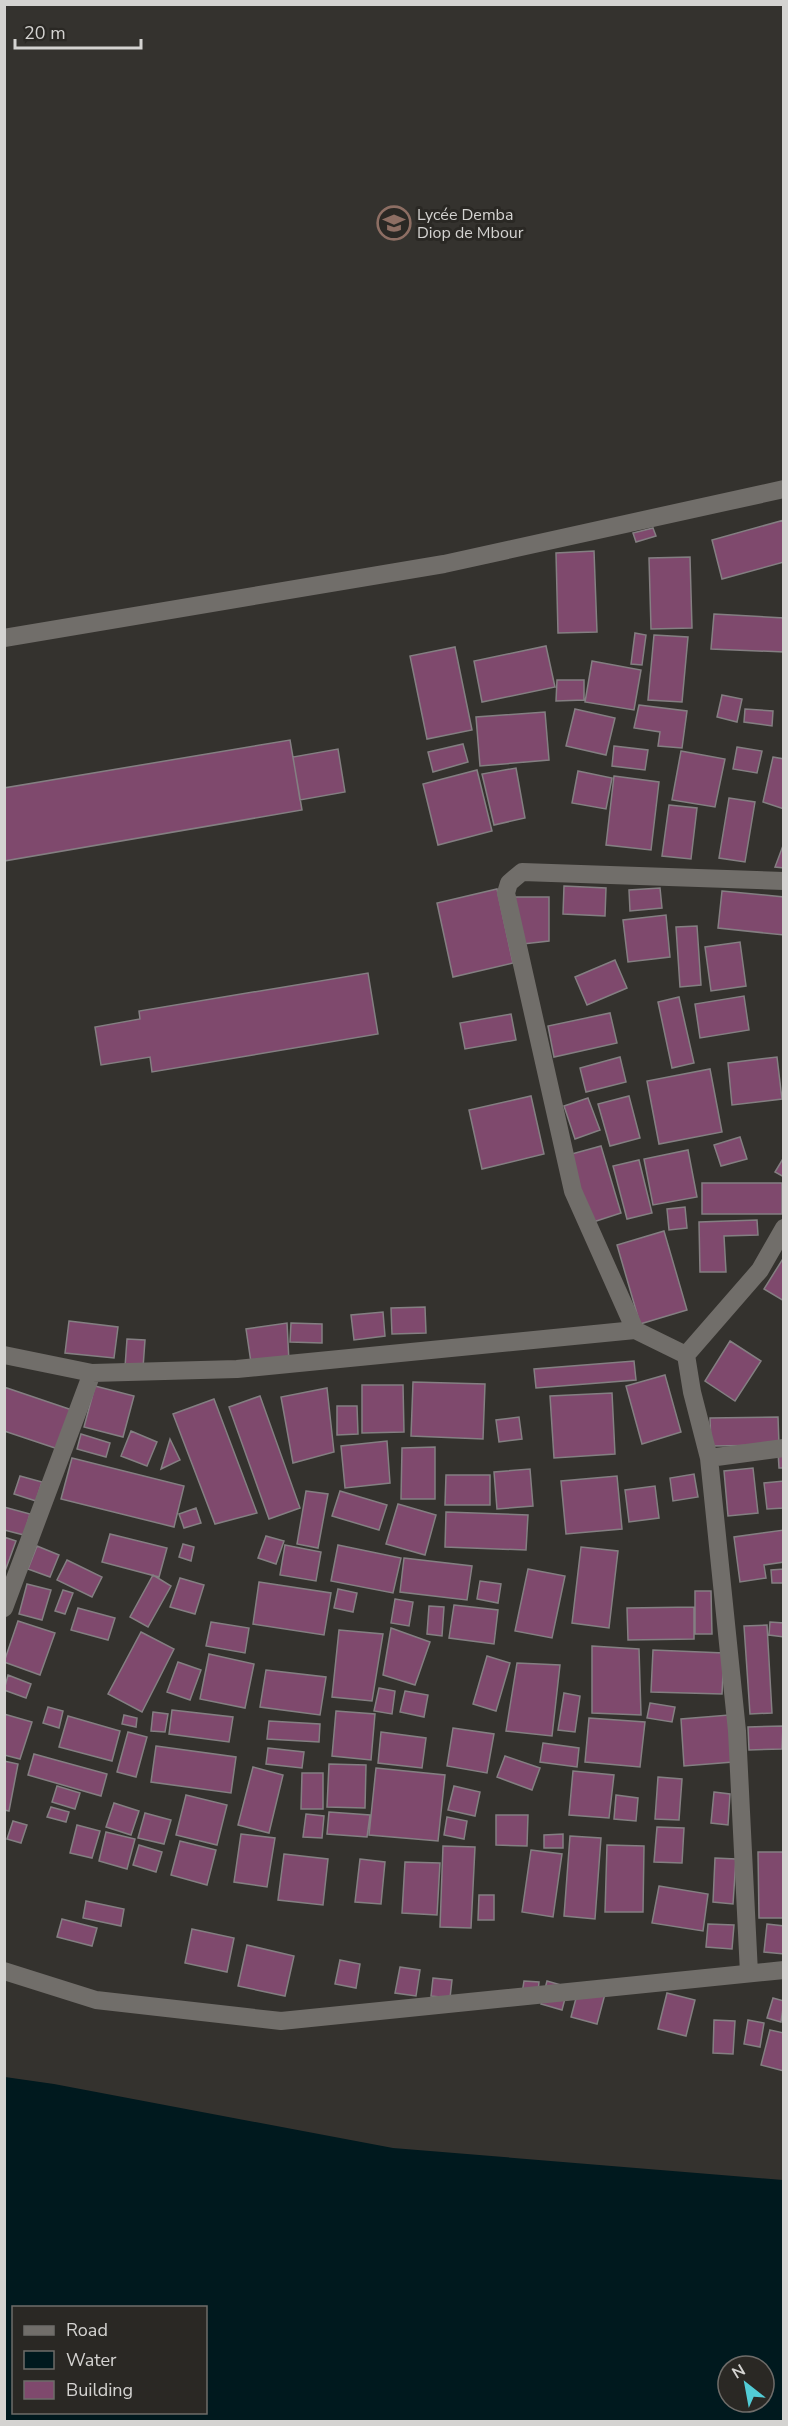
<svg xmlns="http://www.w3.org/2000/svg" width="788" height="2426" font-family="'Nunito Sans',sans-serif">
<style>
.water{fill:#00191e;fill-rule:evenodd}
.building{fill:#7f496d;stroke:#847f82;stroke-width:1.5}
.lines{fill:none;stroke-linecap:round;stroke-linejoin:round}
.street{stroke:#716e6a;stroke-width:18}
.labels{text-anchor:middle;stroke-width:6;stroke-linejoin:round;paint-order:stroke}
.poi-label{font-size:16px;fill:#d4d3d1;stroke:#2a2824;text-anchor:start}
</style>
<rect width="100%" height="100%" fill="#34322e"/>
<path class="water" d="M5 2077 54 2084 393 2148 783 2180V2421H5ZM14 2308H206V2412H14ZM728 2366H764V2402H728Z"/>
<path class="building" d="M784 520V562L722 579 712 540Z
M653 528 656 536 636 542 633 533Z
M594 551 597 632 558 633 556 553Z
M690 557 692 628 651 629 649 558Z
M714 614 784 618V652L711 649Z
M635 633 646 635 642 665 631 664Z
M654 635 688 637 682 702 648 700Z
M546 646 555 687 482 702 474 661Z
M455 647 472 730 427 739 410 656Z
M592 661 641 670 634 710 585 702Z
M557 680H584V700L556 701Z
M722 695 742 699 737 722 717 717Z
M639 705 687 711 682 748 658 746 660 732 634 728Z
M575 709 615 718 606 755 566 746Z
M745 709 773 711 772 726 744 722Z
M545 712 549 760 480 766 476 717Z
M290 740 302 810 4 861V788Z
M463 744 468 762 433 772 428 752Z
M614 746 648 750 645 770 612 766Z
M737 747 762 751 757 773 733 769Z
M338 749 345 792 300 800 293 757Z
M681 751 725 759 715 807 672 800Z
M773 757 784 759V809L763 802Z
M516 768 525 818 494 825 482 774Z
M477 770 492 831 438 845 423 784Z
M578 771 612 778 606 809 572 803Z
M614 776 659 782 651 850 606 845Z
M729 798 755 802 745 862 719 858Z
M669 805 697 808 691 859 662 856Z
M784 843V868L775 867Z
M564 886 606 888 605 916 563 914Z
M660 888 662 908 630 911 629 890Z
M497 889 513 963 453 977 437 903Z
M722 891 784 897V935L718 928Z
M513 897H549V941L523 944Z
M666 915 670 957 628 962 623 920Z
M697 926 701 985 680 987 676 927Z
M740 942 746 986 711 991 705 947Z
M615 960 627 988 587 1005 575 977Z
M368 973 378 1034 152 1072 150 1057 101 1065 95 1027 140 1019 139 1011Z
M744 996 749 1030 700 1038 695 1004Z
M679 997 694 1063 672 1068 658 1002Z
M610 1013 617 1043 554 1057 548 1026Z
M511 1014 516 1040 465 1049 460 1023Z
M620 1057 626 1082 586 1092 580 1068Z
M777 1057 782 1099 732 1105 728 1063Z
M710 1069 722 1132 659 1144 647 1081Z
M531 1096 544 1154 482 1169 469 1110Z
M629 1096 640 1138 610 1146 598 1104Z
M588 1098 600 1130 575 1139 564 1106Z
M740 1137 747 1159 721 1166 714 1145Z
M601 1146 621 1213 587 1224 568 1155Z
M688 1150 697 1197 653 1205 644 1159Z
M784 1157V1177L775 1172Z
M639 1160 652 1213 627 1219 613 1166Z
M702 1183H782V1214H702Z
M685 1207 687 1228 669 1230 667 1209Z
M757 1220 758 1235 724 1236 726 1272H700L699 1222Z
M664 1231 687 1310 640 1324 617 1245Z
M784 1257V1301L764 1289Z
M425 1307 426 1333 392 1334 391 1308Z
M383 1312 385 1336 354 1340 351 1315Z
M69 1321 118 1327 114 1358 65 1353Z
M287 1323 289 1362 252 1369 246 1329Z
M291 1323 322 1324V1343L290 1342Z
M127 1339 145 1340 143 1368 125 1367Z
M730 1341 761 1361 735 1401 705 1381Z
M634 1361 636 1380 536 1388 534 1369Z
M665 1375 681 1432 642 1444 626 1386Z
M413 1382 485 1384 483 1439 411 1436Z
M362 1385H403L404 1432 362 1433Z
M95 1386 134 1396 123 1437 84 1427Z
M4 1387 72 1410 58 1449 4 1431Z
M327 1388 334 1452 293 1463 281 1397Z
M612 1393 615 1454 554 1458 550 1396Z
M260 1396 300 1508 269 1519 229 1407Z
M214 1399 257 1513 215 1524 173 1414Z
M337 1406H357L358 1434 337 1435Z
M519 1417 522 1439 499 1442 496 1420Z
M778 1417 779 1445 711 1446 710 1418Z
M131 1431 157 1442 147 1466 121 1456Z
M81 1434 110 1443 106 1457 77 1449Z
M170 1439 180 1460 161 1469Z
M387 1441 390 1483 345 1488 341 1446Z
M435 1447V1499H401L402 1448Z
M778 1451H784V1468H779Z
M72 1458 184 1486 174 1527 61 1499Z
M753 1468 758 1513 728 1516 724 1471Z
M530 1469 533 1506 497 1509 494 1472Z
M694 1474 698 1497 673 1501 670 1478Z
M446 1475H490V1505H445Z
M20 1476 42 1482 36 1501 14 1494Z
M617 1476 622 1529 566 1534 561 1481Z
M784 1481V1508L767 1509 764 1483Z
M655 1486 659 1518 629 1522 625 1490Z
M306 1491 328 1494 318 1548 297 1544Z
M340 1491 387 1505 379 1530 332 1516Z
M398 1504 436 1515 425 1555 386 1544Z
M4 1507 30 1514 24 1535 4 1530Z
M196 1508 201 1523 184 1528 179 1514Z
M446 1512 528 1515 526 1550 445 1547Z
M784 1530V1562L764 1565 766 1578 740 1582 734 1537Z
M110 1534 167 1548 159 1577 102 1562Z
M266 1536 284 1541 276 1564 258 1558Z
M4 1537 16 1541 4 1574Z
M183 1544 194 1547 191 1561 179 1557Z
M285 1545 321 1552 316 1581 280 1575Z
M338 1545 401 1558 393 1593 331 1581Z
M37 1546 59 1555 50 1577 28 1569Z
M581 1547 618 1551 609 1628 572 1623Z
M404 1558 472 1566 467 1600 400 1592Z
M67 1560 102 1577 92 1597 57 1580Z
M528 1569 565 1576 552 1638 515 1631Z
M784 1569V1583H772L771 1570Z
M153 1575 171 1586 148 1627 130 1617Z
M180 1578 204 1585 195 1614 170 1607Z
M480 1581 501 1584 498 1603 477 1599Z
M259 1582 331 1593 324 1635 253 1624Z
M27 1584 51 1590 42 1620 19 1614Z
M338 1589 357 1593 353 1612 334 1608Z
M63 1590 73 1593 65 1614 55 1611Z
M695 1591H711L712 1634H695Z
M395 1599 413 1602 409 1626 391 1623Z
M454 1605 498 1610 494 1644 449 1638Z
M429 1606 444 1607 442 1636 427 1634Z
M694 1607V1639L628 1640 627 1608Z
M78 1608 115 1618 108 1640 71 1630Z
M18 1621 55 1633 40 1675 4 1662Z
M211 1622 249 1628 245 1653 206 1646Z
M770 1622 784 1623V1637L769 1635Z
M767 1625 772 1713 750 1714 744 1626Z
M391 1628 430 1642 415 1685 383 1675Z
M339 1630 383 1634 372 1701 332 1697Z
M141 1632 174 1649 142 1712 108 1694Z
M592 1646 639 1649 641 1715 592 1713Z
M653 1650 724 1653 722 1694 651 1692Z
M209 1654 254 1664 245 1708 200 1699Z
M487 1656 510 1663 496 1711 473 1704Z
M178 1662 201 1670 190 1700 167 1692Z
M517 1663 560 1665 552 1736 506 1731Z
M266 1670 326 1677 320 1715 260 1707Z
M8 1675 31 1684 26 1698 4 1690Z
M379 1688 395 1691 392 1714 374 1711Z
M405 1691 428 1695 424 1717 400 1712Z
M564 1693 580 1696 575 1732 558 1730Z
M650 1703 675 1707 672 1722 647 1718Z
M48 1707 63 1711 59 1728 43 1723Z
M172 1710 233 1717 229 1742 169 1734Z
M336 1711 375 1714 371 1760 332 1756Z
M153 1712 168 1714 165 1732 151 1731Z
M4 1714 32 1722 20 1759 4 1755Z
M124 1715 137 1718 136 1727 122 1724Z
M729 1715 733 1762 684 1766 681 1719Z
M68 1716 120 1731 112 1761 59 1747Z
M589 1718 645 1722 640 1767 585 1762Z
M269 1721 320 1724 319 1742 267 1739Z
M783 1726 782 1749 749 1750 748 1727Z
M453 1728 494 1734 487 1773 447 1766Z
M128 1732 147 1737 136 1777 117 1772Z
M381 1732 426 1738 422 1768 378 1763Z
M543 1743 579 1748 577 1767 540 1762Z
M156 1746 236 1757 231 1793 151 1782Z
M268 1748 304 1752 302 1768 266 1764Z
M34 1754 107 1774 101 1796 28 1775Z
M505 1756 540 1768 532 1790 497 1777Z
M4 1761 18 1764 9 1811 4 1810Z
M329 1764 366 1765 365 1808 327 1807Z
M253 1767 283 1775 269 1833 238 1825Z
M376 1768 445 1775 438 1841 369 1835Z
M573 1771 614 1775 609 1818 569 1815Z
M302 1773H323V1809H301Z
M658 1777 682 1779 679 1820 655 1819Z
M57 1786 80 1793 75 1809 52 1802Z
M454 1786 480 1792 475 1816 448 1810Z
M714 1792 730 1794 728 1825 711 1823Z
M186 1795 227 1805 217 1845 176 1835Z
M616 1795 638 1798 636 1821 614 1819Z
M114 1803 139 1811 131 1835 106 1827Z
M51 1807 69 1812 66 1822 47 1817Z
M329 1812 370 1815 367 1837 327 1834Z
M145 1813 171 1820 164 1844 138 1838Z
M306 1814 324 1816 322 1838 303 1837Z
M496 1815H528L527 1846 496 1845Z
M447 1817 467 1821 464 1839 444 1835Z
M13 1821 27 1825 21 1843 7 1839Z
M77 1825 100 1831 92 1858 70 1853Z
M657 1827 684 1828 682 1863 654 1862Z
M106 1832 135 1839 127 1869 99 1861Z
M241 1834 275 1838 267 1887 234 1882Z
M563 1834V1848H544V1835Z
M570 1836 601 1838 595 1919 564 1916Z
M180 1841 216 1850 207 1885 171 1875Z
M139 1845 162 1852 156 1872 133 1865Z
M607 1845 644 1846 643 1912H605Z
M443 1846 475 1847 471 1928 440 1927Z
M531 1850 562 1854 553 1917 522 1912Z
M758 1852H784V1918H759Z
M284 1854 328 1859 323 1905 278 1900Z
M715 1858 736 1859 733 1904 713 1902Z
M360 1859 385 1862 381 1904 355 1902Z
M405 1862 440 1863 437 1915 402 1913Z
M659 1886 708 1894 703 1931 652 1923Z
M479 1895H494V1920H478Z
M86 1901 124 1909 121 1926 83 1918Z
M62 1919 97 1928 92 1946 57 1937Z
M708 1924 734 1925 732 1949 706 1947Z
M767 1924 784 1926V1954L764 1952Z
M192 1929 234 1938 227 1972 185 1963Z
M247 1945 294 1956 285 1996 238 1986Z
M340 1960 360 1964 356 1988 335 1984Z
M400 1967 420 1970 416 1996 395 1993Z
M433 1978 452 1980 450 1998 431 1996Z
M524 1981 539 1982 537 2002 521 2000Z
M547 1981 568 1987 562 2010 541 2004Z
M579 1987 605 1994 597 2024 571 2017Z
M667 1993 695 2000 686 2036 658 2029Z
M773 1998 784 2001 781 2022 767 2018Z
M714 2020 735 2021 733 2054 713 2053Z
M748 2020 764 2023 760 2047 744 2044Z
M770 2030 784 2033V2071L761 2065Z"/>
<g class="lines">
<path class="street" d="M4 638 444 564 784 489
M4 1355 92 1373 237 1369 635 1330
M686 1355 760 1270 784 1228
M709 1458 784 1448
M4 1608 92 1373
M4 1971 96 2000 281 2021 784 1970
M749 1973 737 1731 709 1458 692 1392 686 1355 635 1330 573 1191 506 893 509 883 522 872 784 881"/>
</g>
<defs>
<g id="school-ring" transform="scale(1.725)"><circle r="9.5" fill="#2a2824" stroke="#8d6e63" stroke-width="1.5"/><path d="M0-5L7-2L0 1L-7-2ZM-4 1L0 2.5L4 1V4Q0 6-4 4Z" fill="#8d6e63"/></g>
</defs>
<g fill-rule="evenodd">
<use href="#school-ring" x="394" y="223"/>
</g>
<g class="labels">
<g class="poi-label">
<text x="417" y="220">Lycée Demba<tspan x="417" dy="18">Diop de Mbour</tspan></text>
</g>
</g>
<rect width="788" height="2426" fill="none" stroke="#d4d3d1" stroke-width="12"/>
<rect x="12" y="2306" width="195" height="108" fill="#2a2824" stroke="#6e6c69" stroke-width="1.5"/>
<rect x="24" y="2326" width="30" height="9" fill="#716e6a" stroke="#6e6c69" stroke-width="1.5"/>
<text x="66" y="2336" font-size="18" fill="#d4d3d1">Road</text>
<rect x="24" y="2351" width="30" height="18" fill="#00191e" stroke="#6e6c69" stroke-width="1.5"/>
<text x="66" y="2366" font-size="18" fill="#d4d3d1">Water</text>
<rect x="24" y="2381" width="30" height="18" fill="#7f496d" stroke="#6e6c69" stroke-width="1.5"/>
<text x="66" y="2396" font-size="18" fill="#d4d3d1">Building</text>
<g transform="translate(746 2384) rotate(329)"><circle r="28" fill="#2a2824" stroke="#6e6c69" stroke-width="1.5"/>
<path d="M0-4.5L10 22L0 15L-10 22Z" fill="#52ccd6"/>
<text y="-9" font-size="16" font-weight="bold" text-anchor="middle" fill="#d4d3d1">N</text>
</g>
<path d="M15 39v9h126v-9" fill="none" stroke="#d4d3d1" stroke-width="3"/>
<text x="24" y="39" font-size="18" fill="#d4d3d1" stroke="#2a2824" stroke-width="4.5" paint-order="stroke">20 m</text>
</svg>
